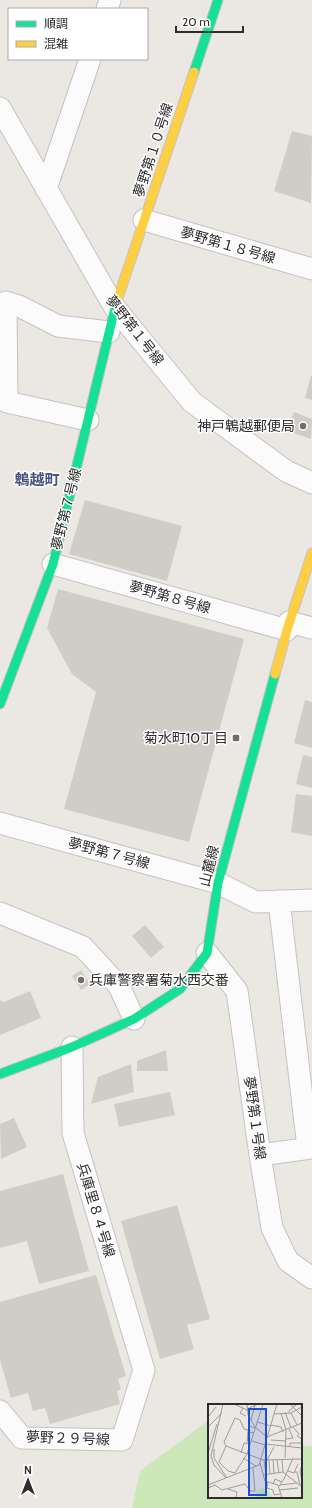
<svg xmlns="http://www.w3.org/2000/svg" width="312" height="1508" font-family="Cabin,'Noto Sans JP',sans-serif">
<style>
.green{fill:#cce8b9}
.building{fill:#d0cdc9}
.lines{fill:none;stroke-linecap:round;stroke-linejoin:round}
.street-casing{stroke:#c4c3c3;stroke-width:23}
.fast-casing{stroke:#c4c3c3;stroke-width:11}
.slow-casing{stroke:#c4c3c3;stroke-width:11}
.street{stroke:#fcfbfb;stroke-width:21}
.fast{stroke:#16e098;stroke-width:9}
.slow{stroke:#ffcf43;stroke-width:9}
.poi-dot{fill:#706e6c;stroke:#fff;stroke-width:1.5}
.labels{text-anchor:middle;stroke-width:3;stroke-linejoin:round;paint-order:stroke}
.street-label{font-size:14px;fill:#2d2d2d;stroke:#fff}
.poi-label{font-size:14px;fill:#2d2d2d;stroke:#fff;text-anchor:end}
.neighbourhood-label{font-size:15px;font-weight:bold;fill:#495381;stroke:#fff}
.inset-road{fill:none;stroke:#9f9d9a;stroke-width:1}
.view{fill:#1d4ed8;fill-opacity:0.15;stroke:#1d4ed8;stroke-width:2}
.inset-edge{fill:none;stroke:#2d2d2d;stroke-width:2}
</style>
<rect width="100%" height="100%" fill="#ebe7e2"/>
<path class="green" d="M209 1420V1497H301V1446H312V1508H132L140 1471Z"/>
<path class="building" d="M292 131 312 136 311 203 274 191Z
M311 375 312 376V400L305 398Z
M294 412 312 419 311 439 288 431Z
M85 500 182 526 167 581 69 554Z
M58 589 244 639 189 842 64 809 96 692 72 674 47 628Z
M305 700 312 702V748L294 743Z
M303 755 312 757V788L296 784Z
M296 794 312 796V836L291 832Z
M145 925 164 947 151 958 132 936Z
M81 970 90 984 81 990 72 976Z
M30 991 41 1018 0 1035V1000L4 1002Z
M166 1050 168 1071H137V1061Z
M131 1064 134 1092 91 1104 98 1077Z
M170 1092 175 1115 119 1127 114 1104Z
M14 1118 27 1147 1 1159 0 1124Z
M63 1174 89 1271 39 1284 27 1241 0 1248V1191Z
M177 1205 210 1319 187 1325 194 1349 160 1359 121 1221Z
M96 1275 126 1376 118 1379 121 1389 117 1391 120 1404 50 1424 45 1408 33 1411 28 1393 11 1398 0 1360V1302Z"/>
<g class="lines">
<g class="street-casing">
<path id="street" d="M107 9 110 0
M0 108 115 308 192 402 286 471 312 483
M46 189 90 59
M144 220 312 269
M88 420 7 402 6 302 19 306 58 326 109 332
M53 564 287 630
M289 622 312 628
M0 823 218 883 256 902 312 900
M279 901 308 1148
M0 913 83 947 119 986 134 1019
M207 953 237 991 260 1155 272 1228 288 1261 312 1278
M260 1155 312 1148
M0 1411 22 1438 122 1440 144 1370 73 1133 72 1047"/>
</g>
<g class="fast-casing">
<path id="fast" d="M194 72 218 0
M0 704 53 564 116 304
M0 1074 72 1047 134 1019 180 989 207 953 218 883 275 674"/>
</g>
<g class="slow-casing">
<path id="slow" d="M116 304 194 72
M275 674 287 630 312 553"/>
</g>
<use href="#street" class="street"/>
<use href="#fast" class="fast"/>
<use href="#slow" class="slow"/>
</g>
<g class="poi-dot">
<circle cx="303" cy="426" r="4"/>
<rect x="232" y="734" width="8" height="8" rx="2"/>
<circle cx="81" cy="980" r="4"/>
</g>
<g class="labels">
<g class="street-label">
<text transform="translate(153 150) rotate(-72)" y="5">夢野第１０号線</text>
<text transform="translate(228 245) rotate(16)" y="5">夢野第１８号線</text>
<text transform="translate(135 330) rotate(52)" y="5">夢野第１号線</text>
<text transform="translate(66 509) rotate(-76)" y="5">夢野第７号線</text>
<text transform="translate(170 597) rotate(16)" y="5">夢野第８号線</text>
<text transform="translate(109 853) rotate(15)" y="5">夢野第７号線</text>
<text transform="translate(209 866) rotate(-76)" y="5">山麓線</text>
<text transform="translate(255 1118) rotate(82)" y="5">夢野第１号線</text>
<text transform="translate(96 1210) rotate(73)" y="5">兵庫里８４号線</text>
<text transform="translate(68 1438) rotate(2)" y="5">夢野２９号線</text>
</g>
<g class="poi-label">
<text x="295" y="431">神戸鵯越郵便局</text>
<text x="228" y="743">菊水町10丁目</text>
<text x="89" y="985" text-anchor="start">兵庫警察署菊水西交番</text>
</g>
<g class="neighbourhood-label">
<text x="37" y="485">鵯越町</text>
</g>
</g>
<g transform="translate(208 1404)">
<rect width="94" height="94" fill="#ebe7e2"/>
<path d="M54 84 61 87 65 94H47L48 88Z" fill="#cce8b9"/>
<path class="inset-road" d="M15 0 3 52 6 61 18 74M26 0 39 6M39 0 40 11 47 23 59 33 94 19M82 0 94 12M35 4 32 9 38 12M39 5 50 0M77 8 83 24M80 8 89 0M73 9 78 26 77 54M83 9 89 21M66 10 83 9 94 3M0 13 8 3M43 16 47 1M49 18 63 22M63 21 73 23 75 28M0 23 14 9M85 23 91 30 89 32 94 35M46 29 41 28V22L47 24M78 35 85 34 81 25M63 36 78 37M44 37 57 41M57 40 94 44M18 42 11 58 20 67 27 69 39 50 55 0M18 42 55 56 94 55M18 42 16 38 27 14 32 16 36 25 40 26 39 40 36 39 33 49M82 43V39H94M6 45V54L19 74M0 49 9 20M35 54 48 62M74 55 75 68M56 56 58 70M59 56 66 43M61 56 62 70M65 56 66 69M69 56 71 69M52 59 57 77 70 81 74 94M94 61 92 67 94 77M80 67 86 69 90 60M87 68H89L92 81M55 71 75 68 94 83M60 78 59 84 65 86 66 91 72 90M65 80 67 75 74 78M0 81 51 61 69 0M72 81 89 79M71 82 76 75 85 54M0 84 7 81 14 86 37 80 42 87H47L45 64M20 85 29 88 28 94M71 86 90 84"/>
<path class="view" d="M41 5H58V91H41Z"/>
<rect width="94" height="94" class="inset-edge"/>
</g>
<rect x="8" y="8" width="140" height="52" fill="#ffffff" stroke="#ababab"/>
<rect x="16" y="21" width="20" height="6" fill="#16e098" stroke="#ababab"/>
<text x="44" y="28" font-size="12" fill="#2d2d2d">順調</text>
<rect x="16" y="41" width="20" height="6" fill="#ffcf43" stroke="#ababab"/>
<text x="44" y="48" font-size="12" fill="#2d2d2d">混雑</text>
<g transform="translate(28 1480)" stroke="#ffffff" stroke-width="3" paint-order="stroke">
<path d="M0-3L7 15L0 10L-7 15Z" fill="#2d2d2d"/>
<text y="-6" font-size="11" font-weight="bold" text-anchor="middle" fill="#2d2d2d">N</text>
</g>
<path d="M176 26v6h67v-6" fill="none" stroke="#2d2d2d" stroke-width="2"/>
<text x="182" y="26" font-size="12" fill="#2d2d2d" stroke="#ffffff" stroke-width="3" paint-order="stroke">20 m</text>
</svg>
